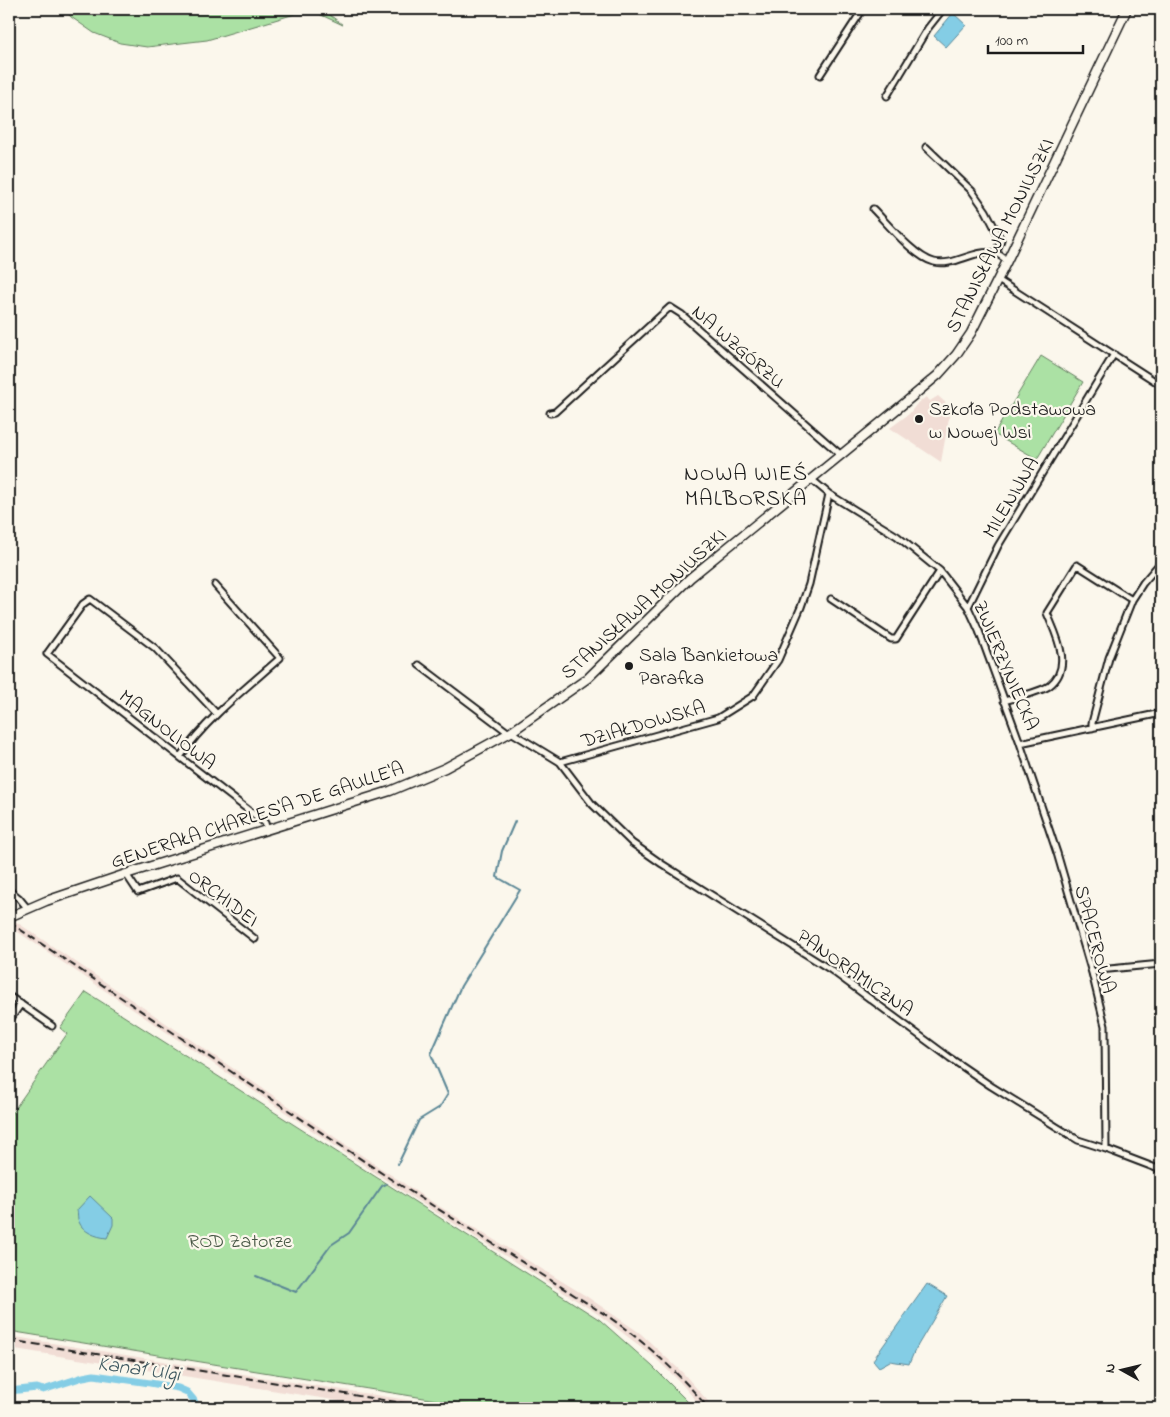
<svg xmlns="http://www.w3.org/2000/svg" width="1170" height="1417" font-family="'Indie Flower',sans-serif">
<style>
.built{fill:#f1ddd5}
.green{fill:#abe1a4;stroke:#647e60}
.water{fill:#84cde5;stroke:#5a8695}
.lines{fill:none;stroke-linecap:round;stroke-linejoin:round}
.stream{stroke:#5a8695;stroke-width:2}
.canal{stroke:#84cde5;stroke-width:7}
.minor-casing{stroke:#1c1c1c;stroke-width:9}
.secondary-casing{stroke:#1c1c1c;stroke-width:11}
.minor{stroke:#fbf7ec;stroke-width:5}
.secondary{stroke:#fbf7ec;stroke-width:8}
.rail{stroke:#1c1c1c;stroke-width:2;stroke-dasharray:8 4;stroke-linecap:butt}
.poi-dot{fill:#1c1c1c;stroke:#fbf7ec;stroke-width:2}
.labels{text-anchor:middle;stroke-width:4.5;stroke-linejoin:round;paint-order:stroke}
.street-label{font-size:20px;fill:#1c1c1c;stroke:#fbf7ec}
.poi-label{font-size:20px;fill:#1c1c1c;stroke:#fbf7ec;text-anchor:start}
.park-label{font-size:20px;fill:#475745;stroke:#fbf7ec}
.water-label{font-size:21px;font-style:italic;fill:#405a62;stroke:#fbf7ec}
.quarter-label{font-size:22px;letter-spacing:1px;fill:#1c1c1c;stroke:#fbf7ec}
</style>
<rect width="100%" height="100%" fill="#fbf7ec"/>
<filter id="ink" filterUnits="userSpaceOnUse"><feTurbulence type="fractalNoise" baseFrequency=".02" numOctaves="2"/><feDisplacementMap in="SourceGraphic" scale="10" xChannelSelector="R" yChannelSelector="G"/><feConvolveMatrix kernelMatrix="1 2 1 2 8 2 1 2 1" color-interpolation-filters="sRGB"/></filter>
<g filter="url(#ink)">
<path class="built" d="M938 396 947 404H957L950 412 941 462 890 428 909 414 916 405 926 397 930 401Z
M15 921 376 1165 429 1200 586 1296 640 1333 683 1373 714 1408H703L677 1379 653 1356 598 1314 405 1193 9 926V924Z
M9 1336 217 1370 458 1408H383L9 1348Z"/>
<path class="green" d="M64 9H322L343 25 319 14H295L207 40 147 47 120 43 94 33 71 17Z
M1041 356 1083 382 1037 459 994 434Z
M86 992 600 1320 652 1366 694 1408H486L9 1331V1117L67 1034 60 1028Z"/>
<path class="water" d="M953 13 966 25 946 47 934 36Z
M90 1196 113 1218V1225L107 1238C96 1237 83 1232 79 1222 77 1219 78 1213 77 1210Z
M927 1284 947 1296 915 1350 909 1364 890 1361 879 1367 873 1360Z"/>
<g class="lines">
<path class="stream" d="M398 1164 419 1120 440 1107 448 1094 431 1054 461 986 520 890 497 877 502 851 515 821
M256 1276 296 1292 331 1245 349 1233 382 1186 386 1184"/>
<path class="canal" d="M9 1391 37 1388 43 1390 83 1377 94 1375 150 1383 178 1388 187 1392 193 1399 198 1408"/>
<g class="minor-casing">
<path id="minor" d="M820 75 863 9
M887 96 928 28 943 9
M926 147 972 191 986 211 1001 240 996 253
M873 209C887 223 914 257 934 262 954 267 974 249 994 253 999 254 1004 258 1007 261
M998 280 1161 385
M550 413 555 412 670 307 681 314 841 455
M829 494 897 536 940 571 968 607 979 631 1020 743 1057 853 1092 973 1105 1026 1106 1149
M831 599 891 639H896L940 571
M968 607 998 546 1114 354
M419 665 509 733
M1004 701C1015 698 1042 691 1049 686 1074 667 1056 635 1047 613L1077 565 1132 600
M217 714 155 648 90 599 83 604 47 654 265 823 267 830
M1092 728V723L1109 658 1132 600 1143 583 1161 562
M511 732 560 762 718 718 753 696 778 660 801 607 809 584 829 494 811 479
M1020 743 1161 713
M180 757C207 718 245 689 280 658L215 585
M560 762 592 804 632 843 662 864 831 970 950 1058 991 1086 1057 1127 1078 1140 1106 1149 1161 1170
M126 874 138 892 177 878 255 939
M9 890 19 898 28 909
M1092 973 1099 970 1161 964
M9 996 52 1026
M9 1021 21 1004"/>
</g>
<g class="secondary-casing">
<path id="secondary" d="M9 917 46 901 126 874 390 791 445 768 511 732 588 678 690 578 907 401 938 375 956 355 971 333 1007 261 1127 9"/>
</g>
<use href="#minor" class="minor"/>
<use href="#secondary" class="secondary"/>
<path class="rail" d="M9 922 389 1178 609 1317C646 1343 679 1373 708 1408
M9 1340 433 1408"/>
</g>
</g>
<g class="poi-dot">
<circle cx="919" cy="419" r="5"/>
<circle cx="629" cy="666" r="5"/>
</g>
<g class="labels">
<g class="street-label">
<text transform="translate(999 235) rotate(-63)" y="7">STANISŁAWA MONIUSZKI</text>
<text transform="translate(739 346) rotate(41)" y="7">NA WZGÓRZU</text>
<text transform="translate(1010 497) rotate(-59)" y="7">MILENIJNA</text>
<text transform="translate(643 603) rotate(-42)" y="7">STANISŁAWA MONIUSZKI</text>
<text transform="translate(1007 665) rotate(67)" y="7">ZWIERZYNIECKA</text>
<text transform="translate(643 723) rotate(-16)" y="7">DZIAŁDOWSKA</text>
<text transform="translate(168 729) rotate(38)" y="7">MAGNOLIOWA</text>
<text transform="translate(257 814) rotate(-18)" y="7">GENERAŁA CHARLES'A DE GAULLE'A</text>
<text transform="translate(224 897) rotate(37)" y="7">ORCHIDEI</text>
<text transform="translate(1096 939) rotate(75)" y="7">SPACEROWA</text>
<text transform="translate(856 972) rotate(35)" y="7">PANORAMICZNA</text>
</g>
<g class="poi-label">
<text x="929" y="415">Szkoła Podstawowa<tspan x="929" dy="23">w Nowej Wsi</tspan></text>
<text x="639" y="661">Sala Bankietowa<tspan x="639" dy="23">Parafka</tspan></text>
</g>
<g class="park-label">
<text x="240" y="1247">ROD Zatorze</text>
</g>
<g class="water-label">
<text transform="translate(139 1368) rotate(8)" y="7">Kanał Ulgi</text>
</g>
<g class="quarter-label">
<text x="746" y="480">NOWA WIEŚ<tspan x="746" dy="25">MALBORSKA</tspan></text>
</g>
</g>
<rect width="1170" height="1417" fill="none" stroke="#fbf7ec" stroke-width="30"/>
<rect x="15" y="15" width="1140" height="1387" fill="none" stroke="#1c1c1c" stroke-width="2" filter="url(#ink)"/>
<g transform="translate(1122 1370) rotate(278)" stroke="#fbf7ec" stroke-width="4" paint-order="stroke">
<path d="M0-4L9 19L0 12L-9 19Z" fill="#1c1c1c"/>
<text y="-8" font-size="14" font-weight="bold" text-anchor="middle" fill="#1c1c1c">N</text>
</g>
<path d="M988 45v8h95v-8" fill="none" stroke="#1c1c1c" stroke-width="2.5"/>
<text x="995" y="45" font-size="15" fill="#1c1c1c" stroke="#fbf7ec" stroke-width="4" paint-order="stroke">100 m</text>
</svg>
